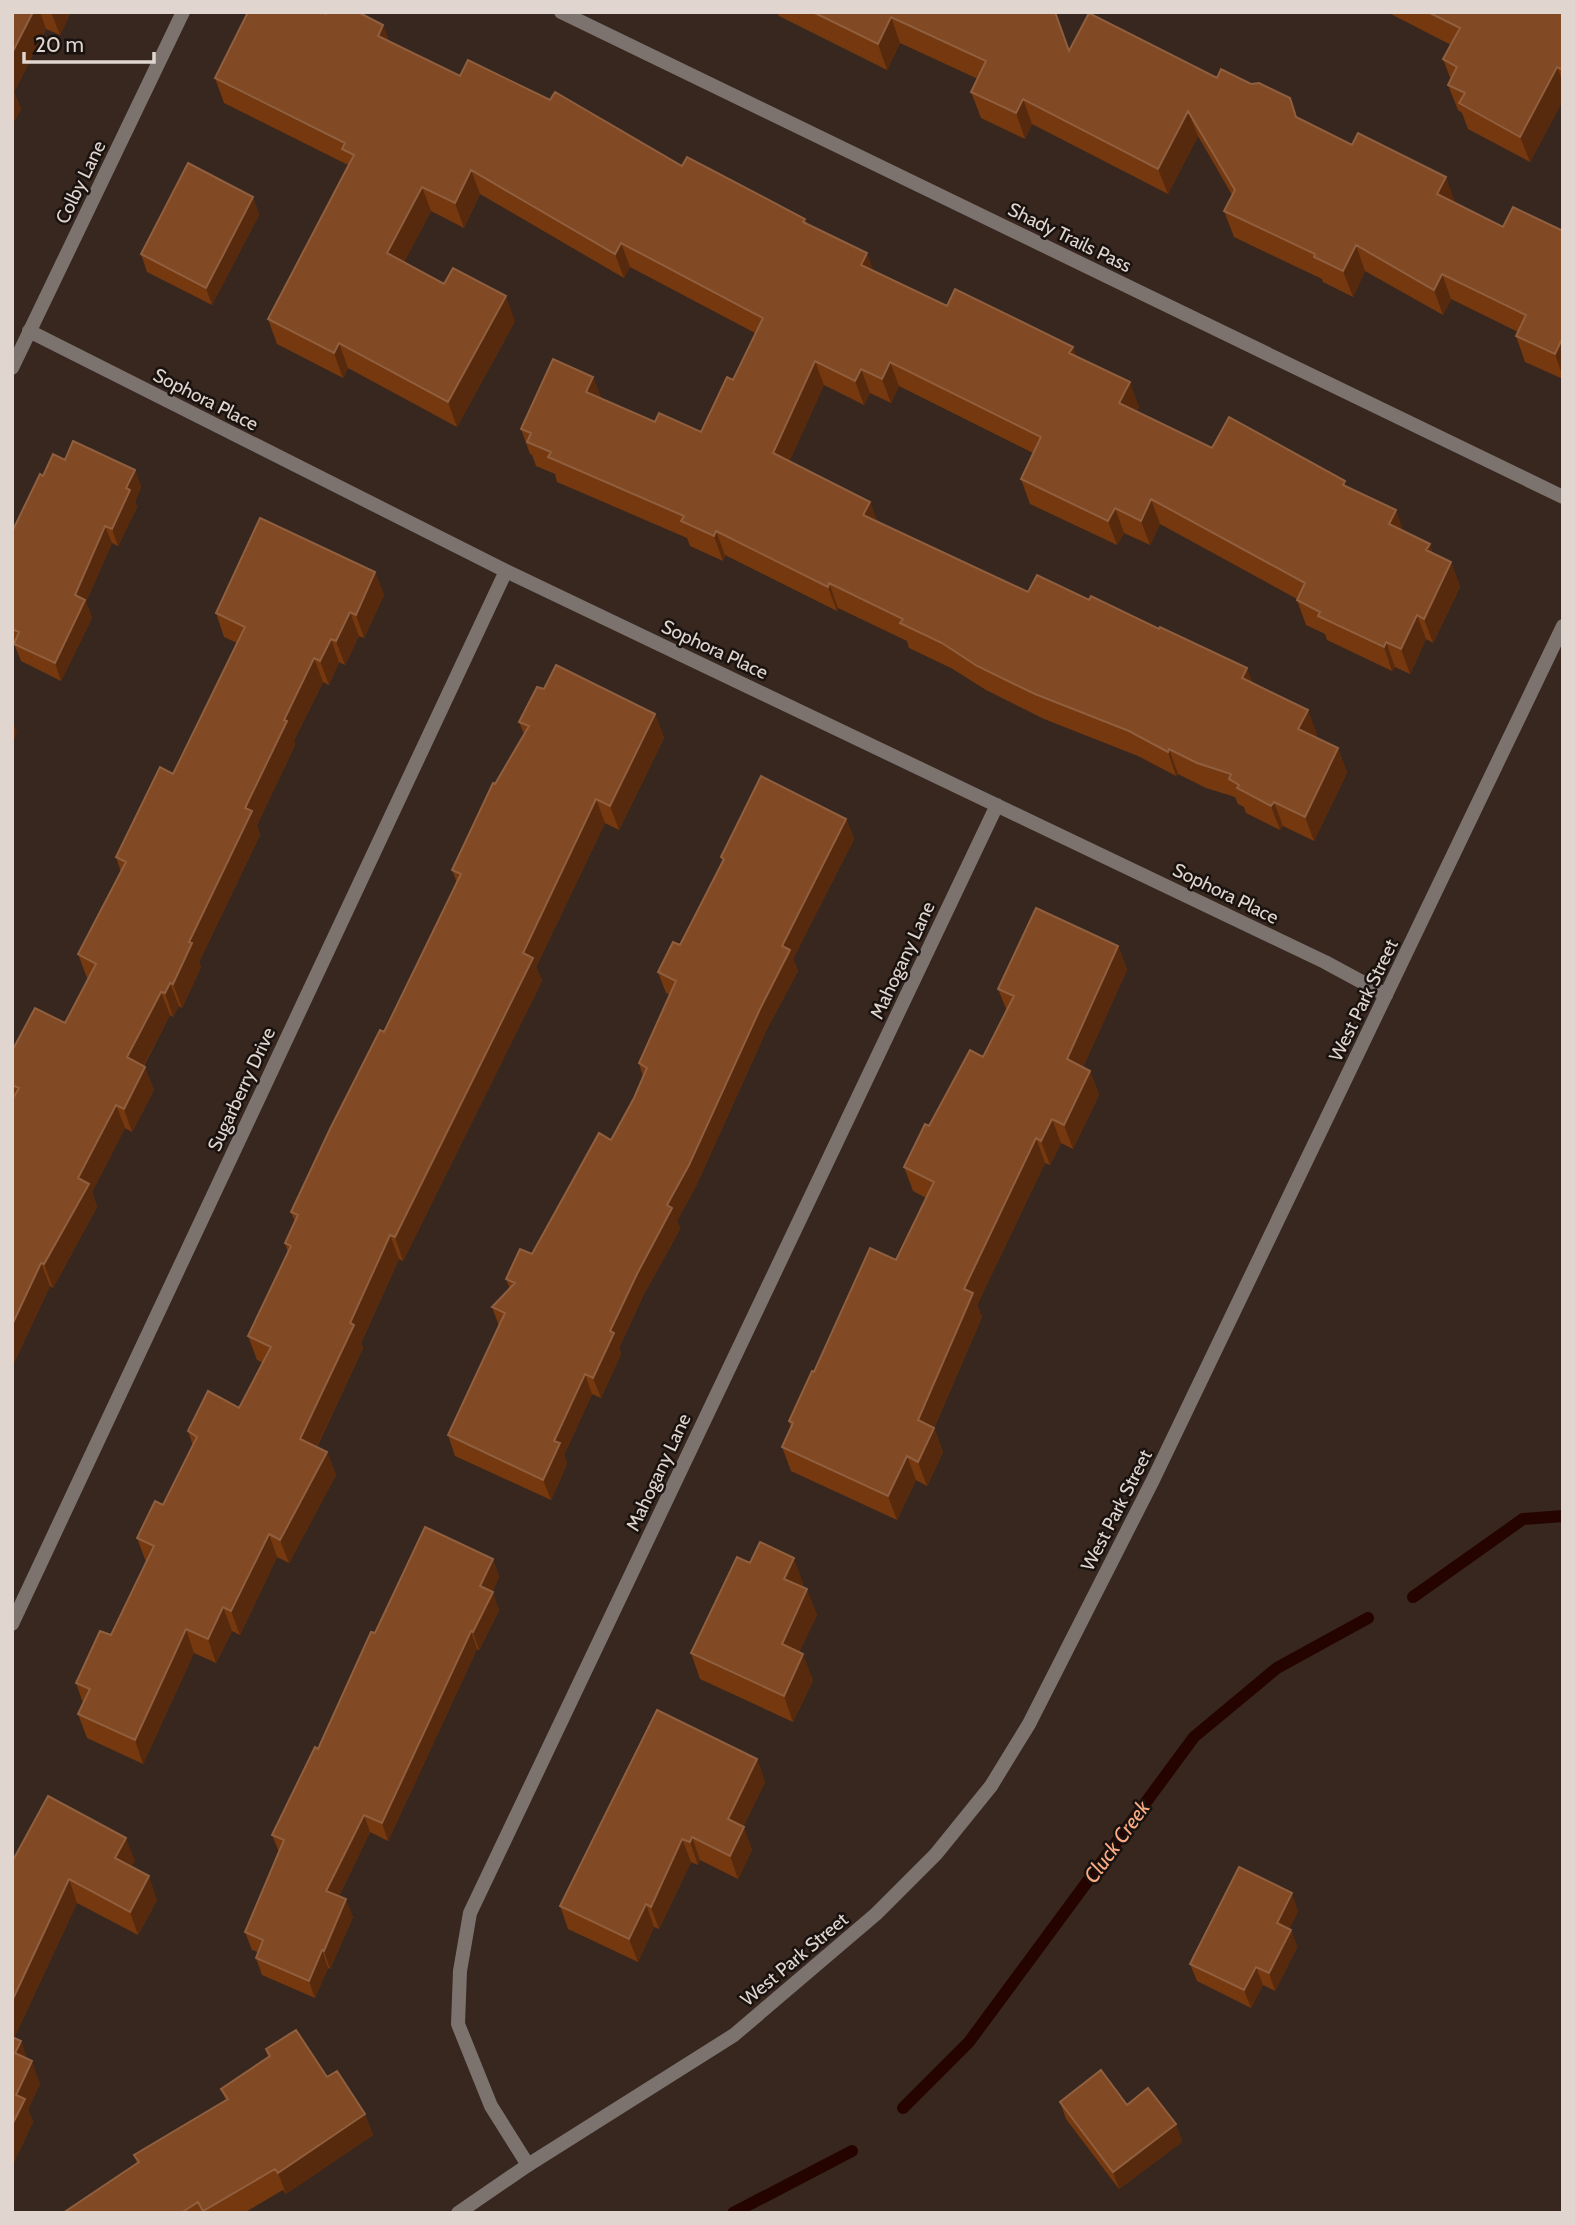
<svg xmlns="http://www.w3.org/2000/svg" width="1575" height="2225" font-family="Cabin,sans-serif">
<style>
.lines{fill:none;stroke-linecap:round;stroke-linejoin:round}
.stream{stroke:#250400;stroke-width:12}
.minor{stroke:#7c736f;stroke-width:14}
.tertiary{stroke:#7c736f;stroke-width:14}
.wall{fill:#75380f}
.shaded-wall{fill:#572a0d}
.building{fill:#814924;stroke:#905f3f;stroke-width:2}
.labels{text-anchor:middle;stroke-width:5;stroke-linejoin:round;paint-order:stroke}
.street-label{font-size:19px;fill:#e0d5cf;stroke:#19120e}
.water-label{font-size:21px;font-style:italic;fill:#fbab85;stroke:#19120e}
</style>
<rect width="100%" height="100%" fill="#37271f"/>
<g class="lines">
<path class="stream" d="M1413 1597 1523 1519 1563 1516
M903 2108 969 2042 1194 1737 1277 1668 1368 1618
M733 2213 852 2151"/>
<path class="minor" d="M561 12 1563 497
M29 331 506 571 1325 962 1386 995
M12 368 183 12
M12 1624 506 571
M528 2165 491 2106 458 2024 460 1971 470 1913 997 805"/>
<path class="tertiary" d="M458 2213 528 2165 734 2035 876 1914 936 1854 991 1786 1029 1724 1153 1480 1563 626"/>
</g>
<path class="wall" d="M12 12H71L60 35 46 29 14 92 21 109 12 125Z
M777 12H1055L1069 51 1217 78 1297 117 1455 202V203L1503 227 1563 231V379L1525 362 1516 336 1518 332 1451 299 1443 315 1365 271 1353 297 1323 282 1322 279 1234 237 1224 211 1232 195 1198 136 1168 194 1032 124 1025 139 981 118 971 92 978 79 900 43 887 70 779 16Z
M1387 12H1563V100L1530 162 1468 129 1462 113 1458 110 1448 85 1451 80 1443 59 1451 45Z
M326 14 383 25 389 41 460 76 682 166 805 219 807 224 873 271 947 306 1073 347 1076 357 1139 407 1136 412 1212 448 1347 487 1433 554 1451 562 1460 587 1433 643 1426 639 1410 674 1395 667 1392 671 1327 640 1325 634 1306 625 1297 600V599L1160 524 1150 545 1124 533 1117 545 1030 504 1021 479 1033 453 899 386 891 403 870 393 864 405 824 385 789 462 870 502 877 521 1028 592 1252 683 1317 734 1315 737 1338 748 1347 773 1314 841 1283 826 1280 830 1246 813 1244 807 1238 804 1235 797 1206 788 1178 774 1176 776 1138 756 1044 719 986 690 951 668 909 648 907 641 838 608 837 611 725 555 723 561 690 546 687 538 557 482 555 474 536 466 532 455 530 454 521 429 593 377 601 398 655 422 701 432 733 380 755 333 630 267 624 278 480 194 464 228 431 211 404 262 515 321 457 427 348 368 343 378 277 344 268 319 348 165 224 103 215 78Z
M253 197 259 215 212 305 147 272 141 254Z
M65 460 135 470 141 487 135 502 137 507 118 546 112 543 86 602 92 618 61 681 21 661 14 644 12 643V532L43 476Z
M375 572 384 595 364 638 359 636 345 665 339 662 329 685 323 682 294 740 295 745 257 825 260 835 199 962 201 967 182 1008 179 1006 173 1017 170 1015 144 1066 154 1090 132 1132 125 1128 92 1192 97 1207 53 1288 50 1286 12 1367V1051L65 1023 88 979 87 978 78 954 121 872 116 857 173 774 237 643 224 637 216 613Z
M544 689 655 714 664 738 619 830 605 823 536 967 542 981 403 1261 399 1259 361 1343 363 1348 317 1447 327 1452 336 1475 289 1563 277 1557 240 1635 232 1631 216 1663 194 1653 143 1764 87 1738 78 1714 83 1703 76 1683 111 1635 146 1562 137 1538 163 1505 193 1446 188 1431 239 1408 263 1363 257 1360 248 1336 288 1253 285 1243 295 1222 291 1212 384 1032 457 883 452 870 495 784 524 734 519 722Z
M846 819 854 839 793 959 798 971 767 1029 696 1186 677 1221 680 1229 644 1294 619 1348 621 1354 601 1398 592 1394 564 1455 567 1464 551 1500 455 1456 448 1435 499 1326 492 1307 510 1289 506 1279 532 1254 611 1140 634 1098 643 1077 639 1063 670 995 666 993 658 972 680 945 722 862 721 857Z
M1118 946 1127 970 1083 1067 1090 1071 1099 1095 1073 1149 1061 1143 1050 1165 1045 1163 977 1305 982 1317 934 1428 943 1452 927 1486 916 1480 897 1520 791 1471 782 1447 791 1427 789 1421 814 1372 896 1260 926 1198 913 1191 904 1167 929 1126 983 1057 1007 1011 998 989Z
M493 1559 499 1577 492 1592 499 1610 479 1650 477 1649 388 1841 370 1832 339 1896 353 1917 330 1969 328 1968 315 1998 262 1975 256 1958 258 1952 252 1950 245 1932 279 1852 272 1835 318 1749 375 1633Z
M750 1563 803 1583 802 1587 817 1615 799 1652 813 1680 793 1722 700 1679 691 1653Z
M757 1759 765 1782 743 1827 752 1850 738 1879 700 1860 698 1865 691 1862 659 1929 654 1927 638 1962 568 1929 560 1906Z
M135 1861 131 1867 157 1900 138 1935 77 1903 14 2038 21 2041 27 2059 40 2084 28 2109 33 2122 12 2166V1862Z
M1298 1911 1289 1929 1291 1930 1297 1947 1275 1991 1263 1985 1251 2008 1197 1981 1190 1964Z
M266 2049 327 2077 365 2114 373 2135 286 2194 283 2190 244 2213H63L137 2163 134 2155 226 2101 221 2089 268 2057Z
M1060 2102 1127 2105 1176 2124 1182 2142 1119 2189 1066 2119Z"/>
<path class="shaded-wall" d="M33 12H40L46 29 14 92 21 109 12 125V53Z
M51 12H71L60 35Z
M891 17 900 43 887 70 878 44Z
M383 25 392 49 378 36Z
M1557 67 1563 82V100L1530 162 1520 137Z
M1023 99 1032 124 1025 139 1016 113Z
M1188 111 1198 136 1168 194 1158 169Z
M471 170 480 194 464 228 455 203Z
M1446 177 1455 202 1447 220 1437 194Z
M422 187 431 211 396 278 387 253Z
M253 197 259 215 212 305 206 288Z
M621 243 630 267 624 278 615 254Z
M1356 245 1365 271 1353 297 1343 271Z
M867 253 876 277 861 265Z
M1442 274 1451 299 1443 315 1434 290Z
M506 296 515 321 457 427 448 402Z
M1563 337V377L1555 354Z
M339 343 348 368 343 378 334 353Z
M1073 347 1082 371 1069 353Z
M815 361 824 385 782 478 773 453Z
M890 362 899 386 891 403 882 379Z
M861 369 870 393 864 405 855 381Z
M593 377 602 401 586 392Z
M1130 382 1139 407 1128 428 1119 403Z
M135 470 141 487 135 502 137 507 118 546 112 529 126 488Z
M1151 499 1160 524 1150 545 1141 521Z
M870 502 879 526 863 515Z
M1115 508 1124 533 1117 545 1108 521Z
M1396 510 1405 535 1389 524Z
M105 526 112 543 86 602 92 618 61 681 55 663 75 595Z
M716 531 725 555 723 561 714 536Z
M1430 544 1438 568 1426 550Z
M1451 562 1460 587 1433 643 1424 619Z
M375 572 384 595 364 638 356 615Z
M829 583 838 608 837 611 828 587Z
M350 612 359 636 345 665 336 641Z
M1417 615 1426 639 1410 674 1401 649Z
M331 639 339 662 329 685 320 661Z
M1386 642 1395 667 1392 671 1384 647Z
M314 658 323 682 294 740 295 745 257 825 260 835 199 962 201 967 182 1008 173 984 189 942 284 720Z
M1247 668 1256 692 1242 678Z
M1308 710 1317 734 1307 753 1298 729Z
M655 714 664 738 619 830 610 806Z
M12 719 17 733 12 744Z
M1338 748 1347 773 1314 841 1305 817Z
M1169 749 1178 774 1176 776 1168 752Z
M596 799 605 823 536 967 542 981 403 1261 395 1237 523 953Z
M1274 802 1283 826 1280 830 1271 806Z
M846 819 854 839 793 959 798 971 767 1029 696 1186 677 1221 680 1229 644 1294 619 1348 621 1354 601 1398 593 1378 610 1331 782 946Z
M1118 946 1127 970 1076 1083 1067 1059Z
M170 983 179 1006 173 1017 165 993Z
M161 992 170 1015 136 1080 127 1057Z
M145 1067 154 1090 132 1132 124 1109Z
M1090 1071 1099 1095 1073 1149 1064 1125Z
M116 1105 125 1128 92 1192 97 1207 53 1288 44 1264 78 1178Z
M1052 1119 1061 1143 1050 1165 1041 1141Z
M1036 1138 1045 1163 977 1305 982 1317 928 1441 934 1428 943 1452 927 1486 918 1462V1420L964 1289Z
M390 1235 399 1259 361 1343 363 1348 309 1463 300 1439 350 1323Z
M41 1263 50 1286 12 1367V1325Z
M585 1374 592 1394 564 1455 567 1464 551 1500 543 1480 554 1441Z
M327 1452 336 1475 289 1563 280 1540Z
M907 1456 916 1480 897 1520 888 1496Z
M269 1534 277 1557 240 1635 231 1611Z
M794 1558 803 1583 794 1604 784 1579Z
M493 1559 499 1577 487 1604 480 1586Z
M807 1589 817 1615 791 1670 782 1644Z
M493 1592 499 1610 479 1650 473 1632Z
M223 1607 232 1631 216 1663 208 1639Z
M186 1629 194 1653 143 1764 135 1740Z
M471 1631 477 1649 388 1841 382 1823Z
M803 1654 813 1680 793 1722 784 1696Z
M757 1759 765 1782 736 1841 728 1819Z
M364 1815 370 1832 333 1908 326 1891Z
M744 1827 752 1850 738 1879 730 1856Z
M692 1837 700 1860 698 1865 690 1842Z
M126 1838 135 1861 123 1881 115 1858Z
M682 1839 691 1862 659 1929 651 1907Z
M149 1876 157 1900 138 1935 130 1912Z
M69 1879 77 1903 12 2042V2001Z
M1292 1893 1298 1911 1283 1941 1277 1923Z
M346 1899 353 1917 330 1969 324 1951Z
M646 1904 654 1927 638 1962 629 1939Z
M1291 1930 1297 1947 1275 1991 1269 1973Z
M322 1950 328 1968 315 1998 309 1981Z
M1256 1967 1263 1985 1251 2008 1244 1990Z
M21 2041 29 2064 15 2053Z
M32 2061 40 2084 28 2109 33 2122 12 2166V2125L16 2095Z
M365 2114 373 2135 286 2194 278 2173Z
M1176 2124 1182 2142 1119 2189 1113 2172Z"/>
<path class="building" d="M12 12H33L12 53Z
M248 12H321L326 14 327 12H358L383 25 378 36 460 76 468 60 550 100 555 92 682 166 687 157 805 219 803 222 867 253 861 265 947 306 955 289 1073 347 1069 353 1130 382 1119 403 1212 448 1229 417 1345 481 1343 485 1396 510 1389 524 1430 544 1426 550 1451 562 1424 619 1417 615 1401 649 1386 642 1384 647 1318 616 1320 612 1297 600 1305 583 1151 499 1141 521 1115 508 1108 521 1021 479 1041 437 890 362 882 379 861 369 855 381 815 361 773 453 870 502 863 515 1028 592 1037 575 1089 600 1091 596 1159 629 1160 627 1247 668 1242 678 1308 710 1298 729 1338 748 1305 817 1274 802 1271 806 1237 788 1239 785 1229 779 1231 774 1197 763 1169 749 1168 752 1129 731 1035 694 977 666 942 643 900 623 903 619 829 583 828 587 716 531 714 536 681 521 684 516 548 457 551 452 527 442 531 433 521 429 553 359 593 377 586 392 655 422 659 413 701 432 727 377 733 380 763 318 621 243 615 254 471 170 455 203 422 187 387 253 444 284 453 268 506 296 448 402 339 343 334 353 268 319 354 155 342 149 345 143 215 78Z
M813 12H1055L1069 51 1089 13 1217 78 1221 69 1251 84 1259 83 1290 98 1296 117 1352 145 1358 133 1446 177 1437 194 1503 227 1513 207 1563 231V337L1555 354 1516 336 1526 315 1442 274 1434 290 1356 245 1343 271 1314 257 1315 254 1224 211 1235 190 1188 111 1158 169 1023 99 1016 113 971 92 986 61 891 17 878 44Z
M1428 12H1563V70L1557 67 1520 137 1459 103 1465 93 1448 85 1457 67 1443 59 1460 28Z
M188 163 253 197 206 288 141 254Z
M73 441 135 470 126 488 130 490 112 529 105 526 75 595 85 600 55 663 14 644 19 632 12 629V532L40 474 43 476 53 454 65 460Z
M260 518 375 572 356 615 350 612 336 641 331 639 320 661 314 658 284 720 287 721 245 808 252 811 189 942 192 943 173 984 170 983 165 993 161 992 127 1057 145 1067 124 1109 116 1105 78 1178 89 1184 44 1264 41 1263 12 1325V1100L19 1088 12 1085V1051L35 1008 65 1023 96 964 78 954 126 862 116 857 160 767 173 774 245 627 216 613Z
M556 665 655 714 610 806 596 799 523 953 533 958 395 1237 390 1235 350 1323 354 1325 300 1439 327 1452 280 1540 269 1534 231 1611 223 1607 208 1639 186 1629 135 1740 78 1714 90 1689 76 1683 100 1631 111 1635 154 1546 137 1538 155 1501 163 1505 197 1437 188 1431 208 1391 239 1408 271 1347 248 1336 291 1246 285 1243 298 1215 291 1212 330 1129 380 1030 384 1032 461 874 452 870 493 783 495 784 529 726 519 722 537 687 544 689Z
M761 776 846 819 782 946 790 950 760 1009 689 1165 667 1205 672 1208 637 1274 610 1331 614 1333 593 1378 585 1374 554 1441 560 1443 543 1480 448 1435 505 1313 492 1307 515 1283 506 1279 520 1249 532 1254 599 1133 611 1140 634 1098 647 1068 639 1063 676 981 658 972 673 942 680 945 724 859 721 857Z
M1036 908 1118 946 1067 1059 1090 1071 1064 1125 1052 1119 1041 1141 1036 1138 964 1289 973 1293 918 1420 934 1428 918 1462 907 1456 888 1496 782 1447 793 1423 789 1421 812 1371 814 1372 870 1248 896 1260 934 1182 904 1167 925 1124 929 1126 970 1050 983 1057 1014 996 998 989Z
M425 1527 493 1559 480 1586 493 1592 473 1632 471 1631 382 1823 364 1815 326 1891 346 1899 324 1951 322 1950 309 1981 256 1958 263 1940 245 1932 284 1840 272 1835 315 1747 318 1749 371 1632 375 1633Z
M760 1542 794 1558 784 1579 807 1589 782 1644 803 1654 784 1696 691 1653 737 1557 750 1563Z
M657 1710 757 1759 728 1819 744 1827 730 1856 692 1837 690 1842 682 1839 651 1907 646 1904 629 1939 560 1906Z
M48 1796 126 1838 115 1858 149 1876 130 1912 69 1879 12 2001V1862Z
M1239 1867 1292 1893 1277 1923 1291 1930 1269 1973 1256 1967 1244 1990 1190 1964Z
M296 2030 327 2077 337 2071 365 2114 278 2173 275 2169 203 2211 198 2202 181 2213H63L139 2162 134 2155 228 2099 221 2089 270 2056 266 2049Z
M12 2037 21 2041 15 2053 32 2061 16 2095 25 2099 12 2125Z
M1101 2070 1127 2105 1148 2088 1176 2124 1113 2172 1060 2102Z"/>
<g class="labels">
<g class="street-label">
<text transform="translate(80 182) rotate(-64)" y="7">Colby Lane</text>
<text transform="translate(1070 237) rotate(26)" y="7">Shady Trails Pass</text>
<text transform="translate(206 399) rotate(27)" y="7">Sophora Place</text>
<text transform="translate(715 649) rotate(25)" y="7">Sophora Place</text>
<text transform="translate(1226 893) rotate(26)" y="7">Sophora Place</text>
<text transform="translate(902 960) rotate(-65)" y="7">Mahogany Lane</text>
<text transform="translate(1363 1000) rotate(-64)" y="7">West Park Street</text>
<text transform="translate(241 1089) rotate(-65)" y="7">Sugarberry Drive</text>
<text transform="translate(658 1472) rotate(-65)" y="7">Mahogany Lane</text>
<text transform="translate(1116 1510) rotate(-63)" y="7">West Park Street</text>
<text transform="translate(794 1959) rotate(-40)" y="7">West Park Street</text>
</g>
<g class="water-label">
<text transform="translate(1117 1842) rotate(-54)" y="7">Cluck Creek</text>
</g>
</g>
<rect width="1575" height="2225" fill="none" stroke="#e0d5cf" stroke-width="28"/>
<path d="M24 52v10h130v-10" fill="none" stroke="#e0d5cf" stroke-width="3.5"/>
<text x="35" y="52" font-size="21" fill="#e0d5cf" stroke="#19120e" stroke-width="5" paint-order="stroke">20 m</text>
</svg>
